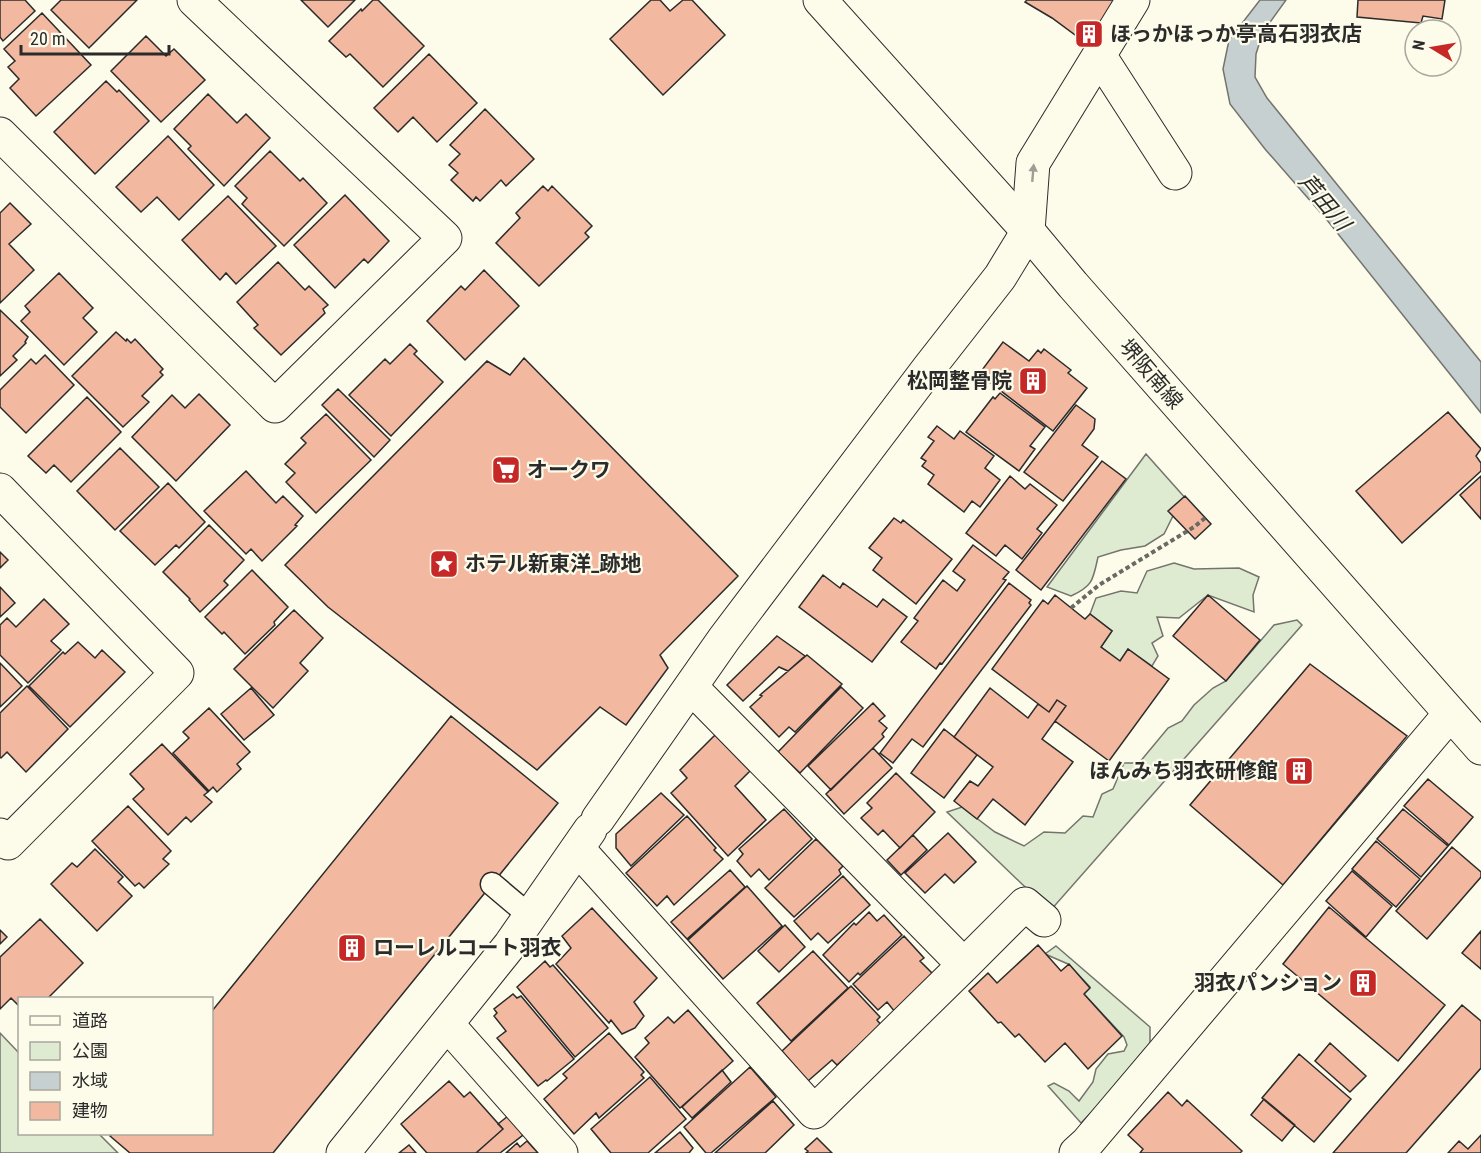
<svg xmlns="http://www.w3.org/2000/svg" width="1481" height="1153" font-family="'Roboto Condensed','Noto Sans JP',sans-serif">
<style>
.green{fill:#deebd1;stroke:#74746e;stroke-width:1.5}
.water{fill:#c7d0d0;stroke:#74746e;stroke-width:1.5}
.building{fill:#f2b8a0;stroke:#2b2b2b;stroke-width:1.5}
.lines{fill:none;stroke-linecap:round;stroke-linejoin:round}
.service-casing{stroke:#2b2b2b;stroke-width:25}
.minor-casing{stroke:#2b2b2b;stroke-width:35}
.tertiary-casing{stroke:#2b2b2b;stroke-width:35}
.secondary-casing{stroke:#2b2b2b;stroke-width:35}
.path{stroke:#6a6964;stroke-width:4;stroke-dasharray:4.5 3;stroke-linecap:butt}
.service{stroke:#fdfbea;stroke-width:22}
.minor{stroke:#fdfbea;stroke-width:33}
.tertiary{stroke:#fdfbea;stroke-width:33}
.secondary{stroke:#fdfbea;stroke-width:33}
.oneway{fill:#9e9d94}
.labels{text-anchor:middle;stroke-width:4.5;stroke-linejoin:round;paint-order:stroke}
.poi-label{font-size:21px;font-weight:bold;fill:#2b2b2b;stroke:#fdfbea;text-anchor:start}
.street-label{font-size:21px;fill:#2b2b2b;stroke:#fdfbea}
.water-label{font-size:22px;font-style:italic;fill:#2b2b2b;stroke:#fdfbea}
</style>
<rect width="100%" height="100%" fill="#fdfbea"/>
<path class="green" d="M1146 454 1187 500 1174 514 1164 534 1145 546 1121 550 1098 557C1093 580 1093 586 1071 596L1047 587Z
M1174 563 1194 569 1239 568 1259 577 1253 595 1254 612 1208 595 1179 618 1157 617 1163 636 1152 643 1158 656 1152 666 1128 649 1120 661 1101 647 1112 631 1090 614 1096 598 1121 591 1137 593 1147 571Z
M1297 620 1302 625 1050 911 947 812 962 807 995 832 1024 846 1044 832 1065 833 1083 816 1093 817 1102 794 1113 789 1124 763H1139L1168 728 1182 721 1194 705 1213 688 1226 681 1274 625Z
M1056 946 1150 1027V1051L1081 1123 1048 1086 1054 1083 1069 1091 1079 1101 1093 1082 1096 1069 1108 1054 1124 1051 1127 1045 1124 1037 1084 994 1090 987 1068 964 1045 954Z
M0 1033 19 1053 20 1134H99L118 1153H0Z"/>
<path class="water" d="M1260 0H1286L1263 32 1256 54 1255 77 1267 98 1481 362V413L1327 220 1265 149 1230 104 1223 69 1229 40Z"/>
<path class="building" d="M0 0H25L35 11 3 41 0 37Z
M61 0H137L89 48 51 10Z
M301 0H355L328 27Z
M373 0H378L424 46 383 87 350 54 346 57 329 41 361 9 362 11Z
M651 0H660L670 11 683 0H692L725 35 663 95 610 39Z
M1027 0H1128L1094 49 1052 18 1025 2Z
M1358 0H1445L1442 19 1423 16 1421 23 1357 17Z
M42 13 91 65 36 116 10 88 19 79 8 67 15 61 4 49Z
M146 36 166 56 174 49 205 80 161 122 111 71Z
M429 54 477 103 437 142 413 117 398 132 374 108Z
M106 81 117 92 119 90 149 121 95 174 54 132Z
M208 94 237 123 246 114 270 138 224 186 188 149 191 146 174 129Z
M485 109 534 159 506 186 501 180 480 201 476 197 473 201 451 180 458 173 449 165 460 154 450 145Z
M168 136 214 185 179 220 157 197 141 212 116 187Z
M270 151 300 181 303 178 327 203 284 246 242 204 247 198 235 186Z
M543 186 548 191 552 186 592 226 585 233 589 237 539 286 496 243 520 218 516 213Z
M345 195 389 241 368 263 364 259 335 288 294 245Z
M228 196 276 246 236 284 226 273 220 280 182 240Z
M10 203 31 224 9 244 34 270 0 303V213Z
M278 262 305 290 309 286 328 305 323 309 325 313 281 355 254 328 258 325 237 302Z
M484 270 519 306 465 360 427 321 461 286 465 290Z
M59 273 93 308 83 318 97 332 64 365 21 321 30 312 25 306Z
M0 310 28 337 25 342 26 343 13 356 17 360 0 376Z
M116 332 126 341 127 339 131 343 135 339 163 369 160 372 163 375 142 396 149 402 123 427 72 376Z
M1003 342 1029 361 1038 350 1041 353 1044 349 1071 370 1068 373 1087 388 1053 431 979 374Z
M410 344 417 351 414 354 443 382 391 436 349 395 385 359 390 364Z
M45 355 74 385 26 433 0 407V390L31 359 36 364Z
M524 358 738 576 660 655 668 668 626 725 600 707 537 770 328 607 285 565 487 361 510 375Z
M338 389 390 440 374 457 322 405Z
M1000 393 1045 427 1030 446 1035 449 1019 471 966 432 993 397 995 399Z
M199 394 230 425 176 481 132 437 172 395 185 408Z
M87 397 121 432 71 482 54 465 46 473 28 456Z
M1076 405 1095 419 1094 429 1082 445 1098 457 1063 501 1024 472Z
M1448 412 1481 449 1476 456 1481 463V471L1402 543 1356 491Z
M326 414 371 460 316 513 286 482 295 473 285 464 306 443 301 438Z
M937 426 954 439 960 431 994 456 985 468 1000 480 980 507 972 501 964 512 928 484 934 475 922 466 926 461 921 458 934 441 928 437Z
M120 448 159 487 115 530 77 491Z
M1102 461 1126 479 1041 590 1016 570Z
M246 471 276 503 283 496 303 516 295 525 297 526 262 561 251 549 246 554 204 511Z
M1010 476 1025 489 1030 484 1057 505 1037 529 1042 533 1022 559 1005 545 996 556 966 533Z
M1481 476V519L1460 495Z
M168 483 205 522 179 548 176 545 155 565 120 531Z
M1185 496 1211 524 1195 539 1168 511Z
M894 518 901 523 903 520 952 559 916 604 873 570 882 558 869 548Z
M209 525 244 560 224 581 228 585 200 612 189 600 190 599 163 572Z
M973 545 1009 572 1003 579 1006 580 942 664 940 663 936 669 901 642 918 621 914 618 943 580 957 591 965 580 953 571Z
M0 552 8 560 0 568Z
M252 570 288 607 274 622 275 625 245 654 224 632 222 634 205 617Z
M823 575 840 588 843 583 877 607 883 599 907 617 872 662 799 607Z
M1009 583 1031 600 1029 603 1031 605 923 747 912 739 893 763 880 753Z
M0 587 15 603 0 617Z
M1055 595 1085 619 1090 614 1112 631 1101 647 1120 661 1128 649 1169 679 1109 761 1055 721 1066 706 1057 700 1049 712 992 669 1043 600 1048 604Z
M1208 595 1260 640 1226 681 1173 636Z
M44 599 69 624 51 641 61 650 28 683 0 655V625L7 618 16 627Z
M294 610 323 638 300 663 308 671 273 708 234 669Z
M777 636 805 656 788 671 779 667 743 701 727 685Z
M78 642 95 658 102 650 125 672 70 727 29 686 63 652 65 654Z
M807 655 842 684 795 732 789 727 779 737 750 707 762 696 760 695Z
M0 663 22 686 0 707Z
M1310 664 1407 736 1283 885 1190 805Z
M27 686 68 729 26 772 7 752 1 758 0 757V713Z
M841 687 863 708 800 773 778 752Z
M251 688 274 715 244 740 221 714Z
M990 688 1028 718 1038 704 1049 712 1057 700 1066 706 1042 739 1073 762 1025 825 993 799 977 819 954 801 970 781 978 786 993 767 954 737Z
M873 703 885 716 879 721 887 728 882 734 884 737 831 790 808 766Z
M209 708 250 752 237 764 241 769 217 792 213 787 209 791 173 753 189 738 183 732Z
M451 716 558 803 273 1153H130L110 1136 112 1134H212V1011Z
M944 729 977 755 944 798 911 773Z
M715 735 750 771 735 786 766 820 728 856 671 793 687 778 680 770Z
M162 744 208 792 204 795 212 802 191 822 186 817 168 835 133 799 144 789 130 774Z
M873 748 892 768 844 814 826 794Z
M896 773 935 812 900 848 883 830 878 835 861 818 872 808 867 803Z
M1428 779 1473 817 1449 845 1404 806Z
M661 793 684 815 631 866 616 848V834Z
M128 806 171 851 163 859 169 864 144 888 139 883 135 886 92 841Z
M784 809 812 839 769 880 759 869 751 877 737 861 743 854 739 849Z
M1403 809 1448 846 1421 877 1377 839Z
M687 816 716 848 714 850 723 859 674 905 667 896 657 906 626 873Z
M948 833 976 862 954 883 945 874 925 893 905 873Z
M913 835 927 850 901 875 887 860Z
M816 839 843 866 839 870 841 874 794 917 765 888Z
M1376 841 1420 879 1396 907 1352 869Z
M1452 847 1481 872V877L1427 939 1396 911Z
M95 849 123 877 118 882 132 896 97 931 51 884 72 863 77 867Z
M730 870 745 887 687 939 671 922Z
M1352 871 1392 906 1366 937 1326 901Z
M843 876 870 905 828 943 818 933 811 940 794 921Z
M747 886 782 926 723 979 688 940Z
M1329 907 1445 1005 1398 1061 1283 964Z
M592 908 657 978 634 1002 644 1016 635 1028 622 1034 611 1020 609 1023 556 964 571 948 562 936Z
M869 912 877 921 884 915 902 935 860 975 858 973 849 982 823 955 854 923 856 925Z
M40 919 83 963 48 998H20V1007L11 998 0 1009V957Z
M785 925 805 947 779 972 758 951Z
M0 930 7 937 0 944Z
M1481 931V969L1462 953Z
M904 936 924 958 920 961 934 975 895 1012 887 1002 878 1010 853 984Z
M1038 945 1061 971 1069 964 1090 988 1084 994 1122 1036 1088 1069 1065 1043 1045 1062 1019 1034 1015 1037 1001 1022 998 1023 969 991 988 973 997 983Z
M813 951 848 988 791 1041 757 1003Z
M545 961 550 967 553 965 608 1028 575 1057 517 987Z
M851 986 880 1017 877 1020 881 1025 837 1065 832 1060 808 1081 782 1051Z
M513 994 517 998 521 996 574 1059 547 1081 546 1080 538 1086 497 1038 506 1031 494 1016 497 1013 494 1009Z
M1462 1005 1481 1021V1068L1406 1153H1333Z
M688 1010 733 1061 680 1108 635 1057 649 1043 645 1038 668 1017 674 1023Z
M609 1033 644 1072 641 1075 644 1078 599 1118 596 1113 574 1134 544 1099 567 1078 563 1074Z
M1330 1043 1366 1076 1350 1092 1315 1061Z
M1299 1054 1351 1099 1314 1142 1262 1098Z
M750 1067 776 1097 711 1153H706L684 1127Z
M722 1070 731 1082 692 1118 682 1107Z
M650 1077 686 1119 648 1153H611L591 1129Z
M449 1081 464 1097 470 1092 503 1129 476 1153H427L401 1124Z
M1168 1092 1182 1106 1187 1100 1242 1151 1240 1153H1140L1143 1149 1128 1135Z
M1264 1099 1295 1125 1282 1141 1251 1115Z
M773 1101 794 1125 765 1153H715Z
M508 1116 523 1135 500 1153H476L503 1129 498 1124Z
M680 1132 693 1148 689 1153H655Z
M1481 1135V1153H1448L1459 1141 1468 1149Z
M817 1138 832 1153H806L808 1151 805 1149Z
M527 1141 538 1153H506L517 1143 520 1147Z
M409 1145 416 1153H399Z"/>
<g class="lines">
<g class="service-casing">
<path id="service" d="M492 884 531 917"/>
</g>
<g class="minor-casing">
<path id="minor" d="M1099 55 1175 173
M0 134 275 406 445 238 194 0
M1028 231 1033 163 1133 0
M0 490 177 673 8 843 0 835
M691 687 964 965
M578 849 814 1112 964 965 1025 904 1044 920
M447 1024 561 1153
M343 1153 510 945 590 830
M1076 1153 1087 1143 1450 714"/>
</g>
<g class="tertiary-casing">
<path id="tertiary" d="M598 819 724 639 928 369 1000 277 1028 231"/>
</g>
<g class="secondary-casing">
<path id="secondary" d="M820 0 1028 231 1073 285 1481 748"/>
</g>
<path class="path" d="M1071 608 1099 585 1194 527 1205 518"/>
<use href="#service" class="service"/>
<use href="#minor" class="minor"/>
<use href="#tertiary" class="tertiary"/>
<use href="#secondary" class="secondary"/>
</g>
<defs><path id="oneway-solid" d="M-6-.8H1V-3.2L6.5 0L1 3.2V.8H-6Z" transform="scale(1.5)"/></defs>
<use class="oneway" href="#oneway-solid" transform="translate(1033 173) rotate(-85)"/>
<defs>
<g id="building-square" transform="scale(1.5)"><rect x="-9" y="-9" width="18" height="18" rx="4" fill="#c62828" stroke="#fdfbea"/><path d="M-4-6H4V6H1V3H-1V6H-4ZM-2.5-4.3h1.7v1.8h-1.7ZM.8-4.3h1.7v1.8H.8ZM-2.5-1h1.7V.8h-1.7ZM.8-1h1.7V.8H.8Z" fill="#fff"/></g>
<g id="supermarket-square" transform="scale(1.5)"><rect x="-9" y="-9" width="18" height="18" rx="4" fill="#c62828" stroke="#fdfbea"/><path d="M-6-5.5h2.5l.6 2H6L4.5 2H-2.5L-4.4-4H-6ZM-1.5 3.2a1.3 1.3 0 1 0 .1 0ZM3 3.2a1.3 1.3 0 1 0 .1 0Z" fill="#fff"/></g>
<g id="sight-square" transform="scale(1.5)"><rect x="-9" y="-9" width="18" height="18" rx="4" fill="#c62828" stroke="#fdfbea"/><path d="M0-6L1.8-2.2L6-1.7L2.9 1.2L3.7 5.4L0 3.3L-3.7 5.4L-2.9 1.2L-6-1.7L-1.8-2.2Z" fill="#fff"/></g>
</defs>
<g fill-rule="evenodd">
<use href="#building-square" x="1089" y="34"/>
<use href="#building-square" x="1033" y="381"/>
<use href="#supermarket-square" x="506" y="470"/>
<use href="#sight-square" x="444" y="564"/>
<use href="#building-square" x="1299" y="771"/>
<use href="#building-square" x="352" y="948"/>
<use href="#building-square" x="1363" y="983"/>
</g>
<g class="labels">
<g class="poi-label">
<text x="1110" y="41">ほっかほっか亭高石羽衣店</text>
<text x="1012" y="388" text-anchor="end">松岡整骨院</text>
<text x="527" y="477">オークワ</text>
<text x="465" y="571">ホテル新東洋_跡地</text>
<text x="1278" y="778" text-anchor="end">ほんみち羽衣研修館</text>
<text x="373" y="955">ローレルコート羽衣</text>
<text x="1342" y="990" text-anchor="end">羽衣パンション</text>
</g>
<g class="street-label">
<text transform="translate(1151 374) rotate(49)" y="7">堺阪南線</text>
</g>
<g class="water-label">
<text transform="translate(1325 202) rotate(50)" y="8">芦田川</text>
</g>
</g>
<rect x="18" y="997" width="195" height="138" fill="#fdfbea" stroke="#a9a89e" stroke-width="1.5"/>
<rect x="30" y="1016" width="30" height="9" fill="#fdfbea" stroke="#a9a89e" stroke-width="1.5"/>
<text x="72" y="1027" font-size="18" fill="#2b2b2b">道路</text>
<rect x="30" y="1042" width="30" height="18" fill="#deebd1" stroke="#a9a89e" stroke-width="1.5"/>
<text x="72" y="1057" font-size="18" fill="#2b2b2b">公園</text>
<rect x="30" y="1072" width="30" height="18" fill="#c7d0d0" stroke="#a9a89e" stroke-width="1.5"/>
<text x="72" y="1087" font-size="18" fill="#2b2b2b">水域</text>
<rect x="30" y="1102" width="30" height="18" fill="#f2b8a0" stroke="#a9a89e" stroke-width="1.5"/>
<text x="72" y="1117" font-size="18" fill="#2b2b2b">建物</text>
<g transform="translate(1433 48) rotate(281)"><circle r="28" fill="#fdfbea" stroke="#a9a89e" stroke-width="1.5"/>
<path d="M0-4.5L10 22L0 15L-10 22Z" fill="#c62828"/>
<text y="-9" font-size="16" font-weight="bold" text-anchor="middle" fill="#2b2b2b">N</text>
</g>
<path d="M21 45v9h148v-9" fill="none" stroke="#2b2b2b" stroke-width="3"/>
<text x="30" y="45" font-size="18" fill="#2b2b2b" stroke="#fdfbea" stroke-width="4.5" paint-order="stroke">20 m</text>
</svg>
